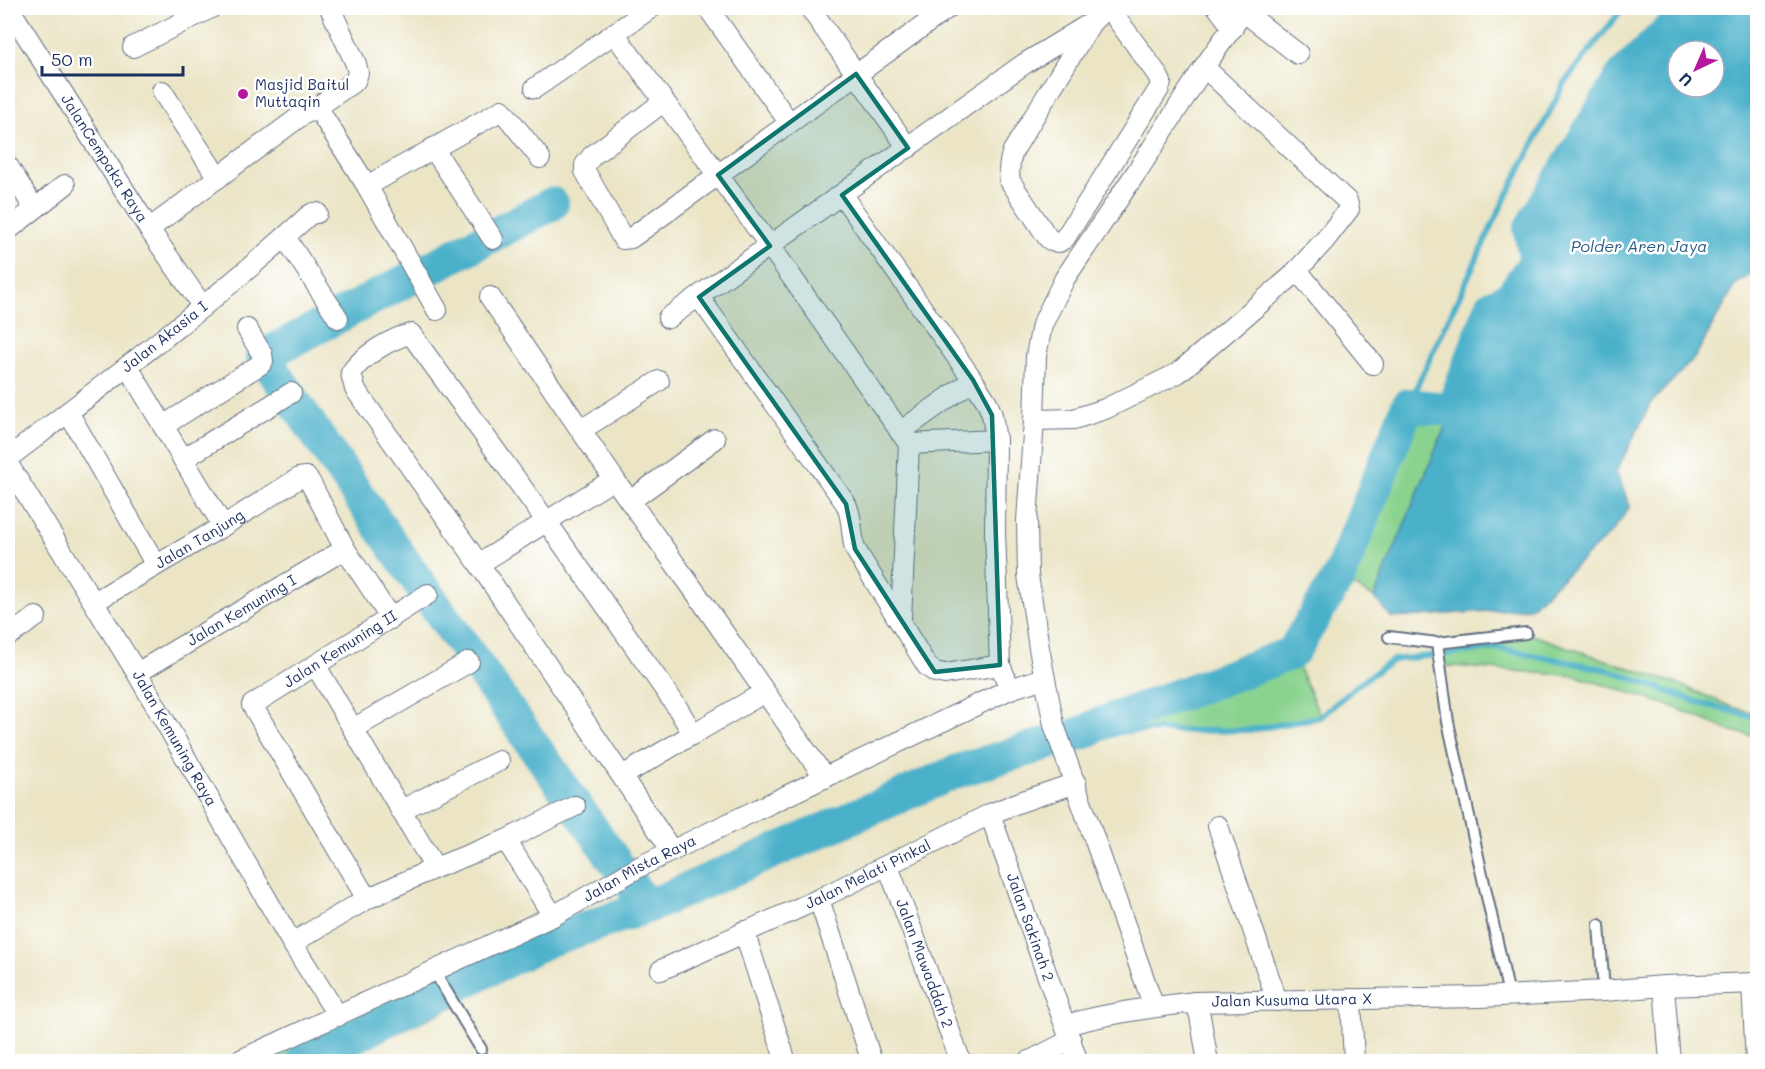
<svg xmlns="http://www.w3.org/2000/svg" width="1765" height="1069" font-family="Mali,sans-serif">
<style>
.green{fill:#8ad38f;stroke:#528176;stroke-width:1.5}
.water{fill:#4bb1ca;stroke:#337094;stroke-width:1.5;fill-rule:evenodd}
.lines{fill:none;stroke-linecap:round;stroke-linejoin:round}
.stream{stroke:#4bb1ca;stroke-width:6}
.river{stroke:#4bb1ca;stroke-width:34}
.service-casing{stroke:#646f82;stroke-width:14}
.minor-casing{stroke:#646f82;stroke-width:22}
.service{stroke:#fff;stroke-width:10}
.minor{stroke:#fff;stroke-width:20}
.marked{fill:#0f766e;fill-opacity:0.2;stroke:#0f766e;stroke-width:4.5;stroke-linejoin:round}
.poi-dot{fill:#b5179e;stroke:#fff;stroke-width:2}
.labels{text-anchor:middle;stroke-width:5;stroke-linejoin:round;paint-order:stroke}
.poi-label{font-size:15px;fill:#1b2f5e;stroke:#fff;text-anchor:start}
.street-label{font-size:15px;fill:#1b2f5e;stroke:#fff}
.water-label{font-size:16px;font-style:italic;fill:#2c5c84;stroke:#fff}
</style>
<rect width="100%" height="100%" fill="#fff"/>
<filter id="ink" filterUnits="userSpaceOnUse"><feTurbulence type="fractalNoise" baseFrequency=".0167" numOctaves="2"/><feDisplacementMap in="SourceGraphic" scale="12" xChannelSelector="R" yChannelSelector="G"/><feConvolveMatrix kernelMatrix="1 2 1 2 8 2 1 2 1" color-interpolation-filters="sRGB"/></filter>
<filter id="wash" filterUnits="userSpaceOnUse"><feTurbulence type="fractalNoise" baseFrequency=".008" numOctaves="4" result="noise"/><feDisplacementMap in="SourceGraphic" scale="24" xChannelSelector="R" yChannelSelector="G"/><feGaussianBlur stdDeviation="1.35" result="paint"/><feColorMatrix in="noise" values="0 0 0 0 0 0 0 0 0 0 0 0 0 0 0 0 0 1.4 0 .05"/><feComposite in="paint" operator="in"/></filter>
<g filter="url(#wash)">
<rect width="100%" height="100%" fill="#ebe5c6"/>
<path class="green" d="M1408 405 1452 410 1374 598 1339 577Z
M1526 633 1683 686 1732 707 1757 713V737L1728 730 1674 707 1576 676 1453 666 1440 667 1437 643Z
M1292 653 1321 717 1251 730 1194 731 1154 730 1096 733 1071 751 1057 726 1095 725Z
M434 971 456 1006 336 1061H302L366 1030 300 1061 236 1062Z"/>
<path class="water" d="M1692 8H1757V270L1735 285 1695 357 1651 403 1616 472 1630 506 1613 531 1530 608 1392 618 1374 598 1452 410 1492 306 1510 298 1536 261 1530 229 1622 76ZM1678 51H1714V87H1678Z"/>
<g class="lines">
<path class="stream" d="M1623 8 1565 82 1501 207 1408 405 1339 577 1314 621 1292 653 1095 726 1088 731 1096 733 1154 730 1194 731 1251 730 1320 717 1361 682 1393 660 1497 648 1609 670 1697 702 1758 718"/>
<path class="river" d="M552 204 263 356 387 537 647 907 958 771 1088 731 1095 726 1292 653 1339 577 1408 405 1452 410 1492 306 1510 298 1536 261 1530 229 1622 76 1692 8
M302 1062 547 941 647 907 668 898"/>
</g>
</g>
<g filter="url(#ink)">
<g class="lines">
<g class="service-casing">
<path id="service" d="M1389 637 1437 643 1526 633
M1437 643 1448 722 1509 995
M1599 925 1604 991
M434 971 481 1049"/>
</g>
<g class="minor-casing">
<g id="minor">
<path id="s1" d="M9 8 149 229 203 307"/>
<path d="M708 8 789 122"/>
<path d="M810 8 908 148"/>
<path d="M1106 8 1091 23 1013 151C1009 162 1008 170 1010 181L1048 238 1052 241 1059 242 1065 238 1159 89 1161 82 1157 74 1109 8"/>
<path d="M1218 8 1233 28"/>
<path d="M1243 11 1298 54"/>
<path d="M614 33 770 246 909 444 901 620"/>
<path d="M133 47 211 8"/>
<path d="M535 88 651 8"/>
<path d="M162 91 218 178"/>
<path d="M663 102 592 156 585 165V171L623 239 631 238 948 8"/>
<path d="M320 112 323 103 355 81 358 73 356 64 330 8"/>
<path d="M433 148 493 239"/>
<path d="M8 166 34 208"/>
<path d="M367 186 502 110 540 158"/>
<path d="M842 195 973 380 987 402 992 415 996 440 995 532 1000 665 1010 689"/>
<path d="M149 229 302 115 310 111 320 112 367 186 437 310"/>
<path d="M8 230 65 185"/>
<path d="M285 237 338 318"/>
<path d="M1297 270 1373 364"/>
<path d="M490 297 614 479 696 593 825 778"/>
<path d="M699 297 846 504C853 518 851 534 855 549L927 666 935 672 945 674 1000 665"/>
<path d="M668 318 1024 64 1086 26"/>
<path d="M128 367 223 526"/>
<path d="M68 412 156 565"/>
<path d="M1034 420 1074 419 1105 409 1178 373 1291 277 1325 240 1349 209 1347 201 1204 67"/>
<path d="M163 426 261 364 263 361 262 354 247 329"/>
<path d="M581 430 659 381"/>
<path d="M900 432 973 380"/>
<path d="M909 444 996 440"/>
<path id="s2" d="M8 458C110 380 213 303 308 216L313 213H317"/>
<path d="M183 459 291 393"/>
<path id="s3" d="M8 464 137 673 292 943 338 1016"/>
<path d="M630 501 715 439"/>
<path d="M479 564 614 479"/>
<path id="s4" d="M94 602 223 526 299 478 306 477 310 482 345 549 391 619"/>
<path d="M8 636 36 617"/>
<path d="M316 666 435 868"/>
<path id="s5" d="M137 673 345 549"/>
<path d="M353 729 469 662"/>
<path d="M622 776 693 734"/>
<path d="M401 810 499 761"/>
<path id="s6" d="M990 814 1078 1062"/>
<path d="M1218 826 1277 1001"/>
<path d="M506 840 553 916"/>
<path d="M672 851 479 564 355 389 351 373C362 356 391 338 411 334L547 522 677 707 693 734 765 692"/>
<path id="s7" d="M888 866 961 1062"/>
<path id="s8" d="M367 899 252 705 428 594"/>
<path d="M819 899 872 1062"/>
<path d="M744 931 786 1062"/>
<path d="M292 943 367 899 435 868 506 840 575 806"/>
<path id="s9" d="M661 970 819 899 990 814 1020 802 1076 783"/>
<path d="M1752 983 1756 1062"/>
<path d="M1664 986 1670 1062"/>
<path d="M1351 999 1354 1062"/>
<path d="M1195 1002 1200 1016 1208 1062"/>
<path d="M1154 1007 1054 725 1039 648 1028 575 1027 520 1034 420 1036 356 1042 325 1065 278 1140 167 1204 67 1246 8"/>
<path id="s10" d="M1066 1025C1108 1013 1152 1007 1195 1002L1480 997 1604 991 1664 986 1758 983"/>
<path id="s11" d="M236 1062 553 916 641 866 700 837 1010 689 1044 678"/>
<path d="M1028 1062 1071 1040"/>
</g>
</g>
<use href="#service" class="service"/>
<use href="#minor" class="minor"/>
</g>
</g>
<path class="marked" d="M856 74 908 148 842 195 973 380 992 415 1000 665 935 672 855 549 846 504 699 297 770 246 718 175Z"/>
<circle class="poi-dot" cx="243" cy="94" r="6"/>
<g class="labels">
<g class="poi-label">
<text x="255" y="90">Masjid Baitul<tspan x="255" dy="17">Muttaqin</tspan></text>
</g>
<g class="street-label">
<text dy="5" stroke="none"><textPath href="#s1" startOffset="178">JalanCempaka Raya</textPath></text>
<text dy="5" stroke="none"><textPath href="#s2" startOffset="198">Jalan Akasia I</textPath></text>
<text dy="5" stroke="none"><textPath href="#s4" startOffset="123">Jalan Tanjung</textPath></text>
<text dy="5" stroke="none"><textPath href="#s5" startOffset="122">Jalan Kemuning I</textPath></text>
<text dy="5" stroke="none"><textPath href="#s8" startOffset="330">Jalan Kemuning II</textPath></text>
<text dy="5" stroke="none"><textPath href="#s3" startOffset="321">Jalan Kemuning Raya</textPath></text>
<text dy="5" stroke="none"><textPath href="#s11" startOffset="448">Jalan Mista Raya</textPath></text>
<text dy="5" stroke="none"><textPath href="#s9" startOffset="228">Jalan Melati Pinkal</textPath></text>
<text dy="5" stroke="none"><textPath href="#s6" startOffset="120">Jalan Sakinah 2</textPath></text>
<text dy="5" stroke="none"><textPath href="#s7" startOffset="104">Jalan Mawaddah 2</textPath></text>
<text dy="5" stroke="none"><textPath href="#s10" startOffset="228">Jalan Kusuma Utara X</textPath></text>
</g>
<g class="water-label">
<text x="1639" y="252">Polder Aren Jaya</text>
</g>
</g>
<rect width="1765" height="1069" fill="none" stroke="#fff" stroke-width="30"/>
<g transform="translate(1696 69) rotate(224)"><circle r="28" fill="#ffffff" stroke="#a4acbf" stroke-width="1.5"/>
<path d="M0-4.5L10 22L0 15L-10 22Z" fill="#b5179e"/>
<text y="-9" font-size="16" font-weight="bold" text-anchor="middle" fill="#1b2f5e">U</text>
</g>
<path d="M42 66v9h141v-9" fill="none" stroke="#1b2f5e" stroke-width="3"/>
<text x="51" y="66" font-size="18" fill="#1b2f5e" stroke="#ffffff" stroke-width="4.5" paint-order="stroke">50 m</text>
</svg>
